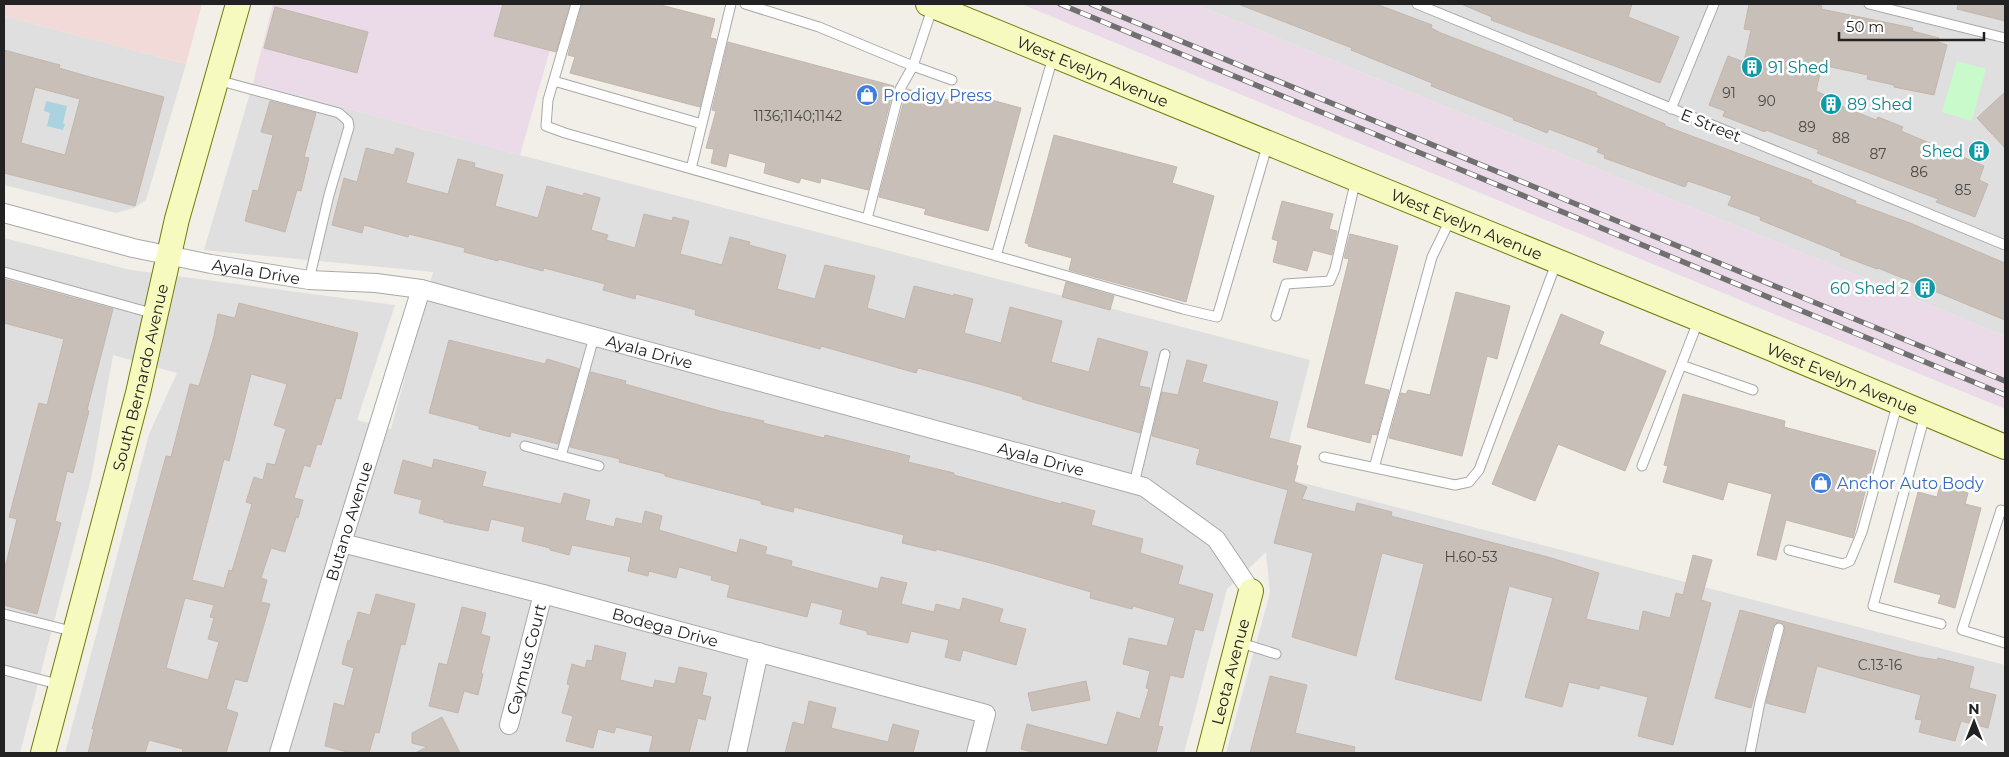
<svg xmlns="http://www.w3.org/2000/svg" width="2009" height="757" font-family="Montserrat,sans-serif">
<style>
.residential{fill:#e0dfdf}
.commercial{fill:#f2dad9}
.industrial{fill:#ebdbe8}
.park{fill:#c8facc}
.water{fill:#aad3df}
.building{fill:#c7bfb8;stroke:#c4b6ab;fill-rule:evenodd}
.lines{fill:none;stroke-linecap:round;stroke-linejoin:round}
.lane-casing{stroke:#a9a9a9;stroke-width:11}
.street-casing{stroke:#a9a9a9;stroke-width:20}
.secondary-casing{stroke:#707d05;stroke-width:26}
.lane{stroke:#fff;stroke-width:9}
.street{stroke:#fff;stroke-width:18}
.secondary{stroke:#f7fabf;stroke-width:24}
.rail-casing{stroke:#707070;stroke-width:5.5}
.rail{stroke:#fff;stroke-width:4;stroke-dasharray:11;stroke-linecap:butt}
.labels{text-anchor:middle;stroke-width:5;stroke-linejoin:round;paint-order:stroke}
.number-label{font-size:14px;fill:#4b4948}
.culture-label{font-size:16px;fill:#0d838f;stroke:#fff;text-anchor:start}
.street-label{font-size:16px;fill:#222;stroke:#fff}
.shop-label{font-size:16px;fill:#366cbe;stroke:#fff;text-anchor:start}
</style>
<rect width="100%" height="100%" fill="#f2efe9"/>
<path class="residential" d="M1195 4H2005V336Z
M4 16 186 64 146 200 134 208 116 213 4 185Z
M253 83 520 155 1310 360 1280 477 2005 665V753H1226L1270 593 1266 552 1227 589 1184 753H65L149 434 177 373 113 355 91 479 20 753H4V238L131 270 395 305 357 420 391 429 433 272 204 250Z"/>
<path class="commercial" d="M4 4H202L186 64 4 16Z"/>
<path class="industrial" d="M273 4H563L520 155 253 83Z
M1021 4H1195L2005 336V409Z"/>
<path class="park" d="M1957 61 1986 69 1972 121 1942 112Z"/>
<path class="water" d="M46 101 67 106 63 123 65 124 63 130 47 126 50 113 44 111Z"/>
<path class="building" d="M503 4H570L556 52 494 36Z
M582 4H657L715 19 710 38 716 39 700 107 570 73 575 57 568 55Z
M1238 4H1376L1432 25 1431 28 1441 33 1597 93 1596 95 1665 124V126L1812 181 1811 183 1856 201 1855 203 1910 223 2005 263V320L1878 268 1877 269 1840 255 1841 253 1760 220 1761 217 1728 205 1732 196 1688 181 1685 187 1604 158 1605 155 1597 152 1599 148 1549 129 1547 133 1525 124 1513 120 1514 118 1431 86 1432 83 1351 50 1352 48Z
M1461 4H1632L1628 17 1679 37 1660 83 1491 20 1492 17Z
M1749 4H1811L1822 6 1821 9 1913 28 1912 31 1939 38 1938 42 1947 45 1934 95 1894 87V85L1867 79 1868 75 1822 65 1816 91 1829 97 1828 99 1836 102V104L1876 120 1878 117 1903 127 1901 131 1984 166 1979 180 1988 184 1975 217 1936 202 1938 199 1817 153 1819 150 1776 134 1766 130 1765 132 1723 116 1725 111 1709 105 1728 56 1744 62 1751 30 1744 29Z
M1958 4H2005V21L1957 9Z
M275 7 368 32 357 73 264 48Z
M728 42 894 86 868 190 821 178 820 183 801 178 799 183 764 173 766 163 729 153 726 167 711 163 714 149 706 148 716 111 712 110Z
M4 50 60 65 59 68 90 77 164 97 135 206 4 173ZM35 87 80 99 65 155 21 143Z
M907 89 959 103 962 92 1021 108 988 231 924 214 926 209 879 197Z
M2005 92V148L1977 118Z
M270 101 316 113 304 157 309 158 301 191 297 190 285 232 245 221 253 190 258 191 273 135 261 132Z
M1054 135 1177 167 1172 183 1214 196 1186 302 1069 270 1072 258 1028 246 1029 244 1025 243Z
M366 148 394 155 396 148 414 153 406 183 448 194 458 159 475 163 474 167 503 175 495 206 538 218 547 186 583 196 584 193 600 198 591 230 608 235 606 240 635 248 644 214 672 221 673 217 689 221 680 254 722 265 730 237 750 242 749 245 786 255 777 289 815 299 825 265 875 276 867 308 905 319 914 286 954 296V294L973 299 964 333 1001 343 1010 307 1062 321 1051 362 1089 372 1098 338 1148 352 1139 386 1150 388 1140 433 1022 399 1023 397 979 384 918 368 916 373 821 346 820 349 695 315 696 310 636 294 635 299 603 290 605 284 544 268 543 271 498 259V261L464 252 465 248 409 234 408 237 364 225 362 233 332 225 344 178 357 182Z
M1282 201 1333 214 1329 229 1337 231 1332 255 1313 250 1307 271 1273 262 1278 241 1272 239Z
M1350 234 1398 246 1364 384 1389 390 1377 435 1372 434 1370 443 1307 427 1349 259 1344 258Z
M4 279 113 309 87 410 89 411 73 473 67 471 55 521 61 523 37 614 4 605V572L17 519 9 517 39 403 47 405 64 339 4 323Z
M1066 282 1114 296 1110 310 1062 297Z
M1456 292 1510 306 1497 359 1487 356 1462 456 1389 438 1401 393 1406 394 1408 390 1430 395Z
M239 303 358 333 341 399 336 398 321 445 317 444 310 467 304 465 294 498 303 500 298 518 296 517 285 552 271 548 261 578 267 580 261 602 270 604 247 682 235 679 226 709 238 713 226 753H182L183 749 149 740 145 753H88L94 729H92L129 590 166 456 171 457 190 384 199 386 214 336 218 314 235 318ZM251 374 287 384 274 425 286 429 275 465 267 463 263 480 254 477 246 502 252 504 232 571 229 570 224 588 192 580 224 459 229 461ZM185 598 214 605 210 617 214 618 208 639 219 642 208 680 166 668Z
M1561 314 1604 332 1599 344 1666 371 1625 471 1558 444 1535 501 1492 484Z
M449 340 545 364 547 359 577 368 579 369 558 444 511 432 510 437 479 429V426L429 413Z
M1187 360 1207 365 1202 382 1278 402 1269 438 1301 446 1296 465 1298 466 1294 482 1307 487 1302 499 1355 512 1357 503 1392 512 1391 516 1548 557 1599 573 1586 619 1639 631 1643 611 1670 618 1676 593 1683 595 1693 555 1712 560 1701 600 1711 603 1673 745 1638 736 1648 697 1600 685 1599 689 1569 682 1562 707 1525 697 1553 598 1509 586 1481 701 1395 679 1424 564 1382 553 1356 656 1292 637 1313 553 1274 543 1288 490 1196 464 1200 449 1152 436 1162 392 1178 395Z
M591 372 626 381 625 384 720 411 764 421 763 423 824 438 825 435 910 456 908 462 954 473V475L1061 504 1062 502 1095 511 1091 525 1143 539 1140 553 1183 566 1178 584 1213 594 1203 631 1195 629 1183 678 1170 675 1158 726 1163 727 1156 753H1036L1021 749 1027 724 1107 745 1117 712 1140 719 1149 689 1146 688 1150 671 1123 664 1129 638 1167 646 1175 618 1133 606 1132 609 1090 598 1091 592 994 564 936 549V551L902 543 904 535 794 507 793 512 761 504V501L665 476V474L619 462 620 459 570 447Z
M1683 394 1785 421 1784 427 1876 451 1853 538 1786 520 1776 560 1757 555 1772 494 1728 482 1723 500 1663 482 1668 466 1664 465Z
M434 459 486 472 482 486 561 504 564 493 590 500 585 520 614 527 616 518 642 524 645 511 662 516 659 530 737 553 740 539 767 547 765 554 792 561 791 566 832 577 878 589 881 577 907 583 901 604 934 612 936 604 960 610 963 598 1003 609 999 622 1026 629 1016 665 963 650 960 661 945 657 949 640 911 631 908 643 867 634V631L840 624 843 610 811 602 807 617 727 597 730 585 711 580 712 576 679 567 676 578 649 571 648 576 628 571 631 557 572 545 569 555 550 550V548L522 541 525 527 491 519 488 531 444 522V520L419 513 422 500 394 493 403 460 432 468Z
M1940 485 1968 493 1965 504 1981 508 1955 608 1938 603 1941 595 1894 582 1918 492 1937 497Z
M376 594 415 604 405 645 401 644 379 733 375 732 369 753H351L325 746 334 703 344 706 354 668 342 664 348 640 350 641 358 612 370 615Z
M462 607 486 613 481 634 490 637 481 673 483 674 478 695 464 691 458 713 429 706 439 663 447 665Z
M1740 610 1919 657 1937 660 1938 658 1974 667 1969 688 1996 695 1988 728 1961 721 1955 741 1919 732 1922 720 1915 719 1921 695 1817 666 1805 713 1766 703 1785 630 1784 624 1780 622 1775 623 1773 626 1751 708 1715 698Z
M595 645 626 653 620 680 653 688 655 680 675 684 679 667 707 673 702 695 711 697 705 720 698 718 689 753H649L653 736 616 727 614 733 598 729 593 748 566 741 573 716 562 713 570 685 567 684 572 664 585 668 587 660 592 661Z
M1270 676 1307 685 1295 733 1355 747 1354 753H1250Z
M1086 681 1090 700 1032 711 1028 693Z
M809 701 836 708 831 728 888 742 893 724 919 731 913 753H785L793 722 804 725Z
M442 717 460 753H415L427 747 412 743V733Z"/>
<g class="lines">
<g class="lane-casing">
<path id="lane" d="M576 4 548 100 546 126 565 133 1183 309 1217 317 1268 143
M745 4 819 27 913 66 900 89 867 219
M1417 4 2005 245
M1869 4 2005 38
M933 6 913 66 952 80
M217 80 339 113 348 121 349 127 329 195 309 280
M554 81 702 124
M1671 109 1714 4
M691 169 731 4
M996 256 1053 57
M4 272 155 314
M1276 316 1286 284 1330 281 1335 269 1356 179
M1681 365 1753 390
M1925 415 1873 606 1941 624
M525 446 599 466
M561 456 594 337
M1324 457 1455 485 1469 482 1479 470 1557 261
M1642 466 1699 319
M1374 468 1432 257 1451 218
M1134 484 1165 354
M2005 512 2001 510 1962 630 2005 643
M1789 550 1843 564 1850 561 1862 532 1898 402
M4 614 75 632
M1238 642 1276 654
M4 670 61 685
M1750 753 1760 702 1779 628"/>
</g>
<g class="street-casing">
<g id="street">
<path id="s1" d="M4 213 133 248 211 264 309 280 376 283 421 289 1144 487 1216 539 1251 591"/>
<path id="s2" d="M342 543 543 594 986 714 976 753"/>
<path id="s3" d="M509 725 543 594"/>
<path id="s4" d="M279 753 342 543 421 289"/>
<path d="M737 753 759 652"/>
</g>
</g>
<g class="secondary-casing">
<g id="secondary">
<path id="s5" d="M928 4 1772 349 2005 447"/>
<path id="s6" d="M43 753 138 393 177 219 238 4"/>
<path id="s7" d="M1209 753 1251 591"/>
</g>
</g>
<use href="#lane" class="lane"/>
<use href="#street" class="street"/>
<use href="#secondary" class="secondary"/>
<g class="rail-casing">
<path id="rail" d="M1060 4 2005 395
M1091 4 2005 381"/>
</g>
<use href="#rail" class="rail"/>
</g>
<defs>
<g id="building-disc" transform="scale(1.125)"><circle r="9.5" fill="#0f9aa8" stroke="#fff"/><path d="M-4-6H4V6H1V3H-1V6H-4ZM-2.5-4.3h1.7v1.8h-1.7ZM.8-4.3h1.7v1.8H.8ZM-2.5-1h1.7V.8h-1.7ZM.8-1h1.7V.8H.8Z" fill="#fff"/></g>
<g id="shop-disc" transform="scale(1.125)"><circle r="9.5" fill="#3f7fe0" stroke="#fff"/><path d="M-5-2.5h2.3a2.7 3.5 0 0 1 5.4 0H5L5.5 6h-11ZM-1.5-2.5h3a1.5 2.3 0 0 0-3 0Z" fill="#fff"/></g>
</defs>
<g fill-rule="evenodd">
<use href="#building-disc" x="1752" y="67"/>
<use href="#shop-disc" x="867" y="95"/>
<use href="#building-disc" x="1831" y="104"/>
<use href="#building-disc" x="1979" y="151"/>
<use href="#building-disc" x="1925" y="288"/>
<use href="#shop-disc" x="1821" y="483"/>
</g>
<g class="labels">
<g class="number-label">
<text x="1729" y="98">91</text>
<text x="1767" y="106">90</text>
<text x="798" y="121">1136;1140;1142</text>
<text x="1807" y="132">89</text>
<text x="1841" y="143">88</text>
<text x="1878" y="159">87</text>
<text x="1919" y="177">86</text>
<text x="1963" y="195">85</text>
<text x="1471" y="562">H.60-53</text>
<text x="1880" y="670">C.13-16</text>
</g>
<g class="culture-label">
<text x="1768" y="73">91 Shed</text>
<text x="1847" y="110">89 Shed</text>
<text x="1963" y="157" text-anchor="end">Shed</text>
<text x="1909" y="294" text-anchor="end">60 Shed 2</text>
</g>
<g class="street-label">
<text dy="6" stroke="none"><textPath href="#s5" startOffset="178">West Evelyn Avenue</textPath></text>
<text transform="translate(1711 125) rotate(22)" y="6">E Street</text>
<text dy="6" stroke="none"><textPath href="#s5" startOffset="582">West Evelyn Avenue</textPath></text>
<text dy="6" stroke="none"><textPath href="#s1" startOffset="259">Ayala Drive</textPath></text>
<text dy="6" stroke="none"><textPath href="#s1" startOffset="662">Ayala Drive</textPath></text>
<text dy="6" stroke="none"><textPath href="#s6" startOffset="388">South Bernardo Avenue</textPath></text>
<text dy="6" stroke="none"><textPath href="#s5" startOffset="988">West Evelyn Avenue</textPath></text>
<text dy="6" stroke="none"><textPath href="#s1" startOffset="1068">Ayala Drive</textPath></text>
<text dy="6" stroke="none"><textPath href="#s4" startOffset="242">Butano Avenue</textPath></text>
<text dy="6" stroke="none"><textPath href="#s2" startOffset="334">Bodega Drive</textPath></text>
<text dy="6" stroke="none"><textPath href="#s3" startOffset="68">Caymus Court</textPath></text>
<text dy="6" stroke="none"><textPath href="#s7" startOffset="84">Leota Avenue</textPath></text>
</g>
<g class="shop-label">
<text x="883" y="101">Prodigy Press</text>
<text x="1837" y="489">Anchor Auto Body</text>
</g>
</g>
<rect width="2009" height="757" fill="none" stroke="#222222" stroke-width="10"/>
<g transform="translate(1974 722)" stroke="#ffffff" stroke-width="4" paint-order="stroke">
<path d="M0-4L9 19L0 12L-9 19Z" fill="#222222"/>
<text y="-8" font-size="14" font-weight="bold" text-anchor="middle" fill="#222222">N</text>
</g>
<path d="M1839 32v8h145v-8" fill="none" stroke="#222222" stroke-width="2.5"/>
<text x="1846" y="32" font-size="15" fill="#222222" stroke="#ffffff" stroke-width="4" paint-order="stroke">50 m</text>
</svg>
